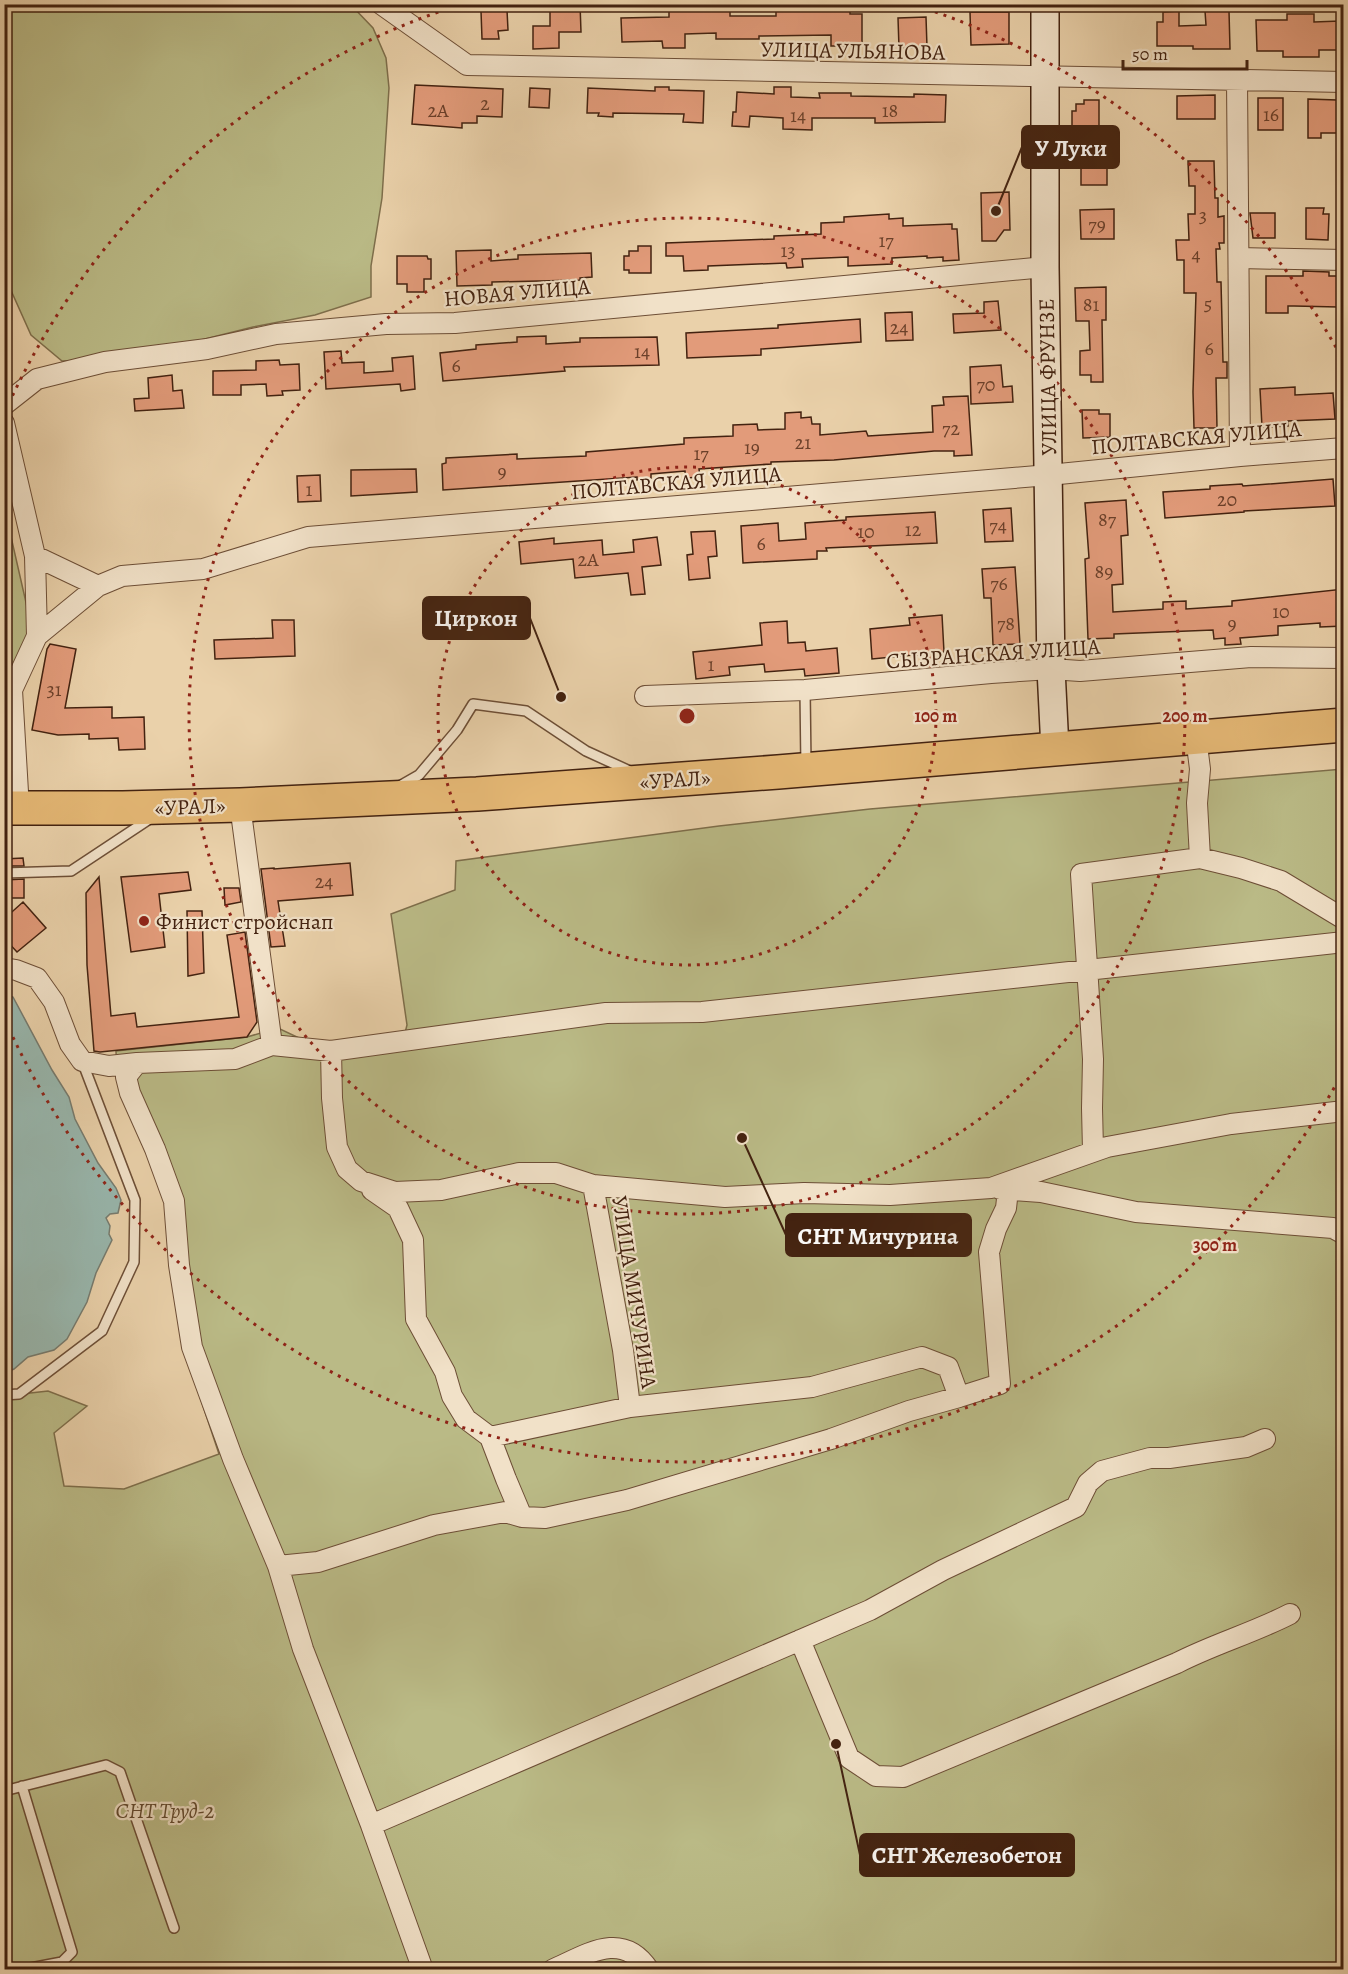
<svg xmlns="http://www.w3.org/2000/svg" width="1348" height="1974" font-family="Alegreya,serif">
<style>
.green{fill:#baba86;stroke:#7e6e4b;stroke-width:1.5}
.water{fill:#98b7ae;stroke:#767b6f;stroke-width:1.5}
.building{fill:#e29b7a;stroke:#432210;stroke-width:1.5}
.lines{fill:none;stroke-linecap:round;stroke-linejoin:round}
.lane-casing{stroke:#6d4e36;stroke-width:12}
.street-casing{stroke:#6d4e36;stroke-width:22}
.secondary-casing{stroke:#432210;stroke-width:30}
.highway-casing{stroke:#432210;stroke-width:36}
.lane{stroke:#f1e1c8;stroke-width:9}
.street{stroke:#f1e1c8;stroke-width:20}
.secondary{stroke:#f1e1c8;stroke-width:27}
.highway{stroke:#e5b875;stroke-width:33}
.ring{fill:none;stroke:#8f2418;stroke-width:3;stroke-dasharray:3 6}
.poi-dot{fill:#8f2418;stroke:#f1e1c8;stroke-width:2}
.labels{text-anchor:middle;stroke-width:4.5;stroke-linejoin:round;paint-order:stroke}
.number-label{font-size:20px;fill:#6b402a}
.street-label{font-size:22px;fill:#432210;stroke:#f1e1c8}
.poi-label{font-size:22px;fill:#432210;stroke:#f1e1c8;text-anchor:start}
.park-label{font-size:22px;font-style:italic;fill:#61482e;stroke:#f1e1c8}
.centre{fill:#8f2418;stroke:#f1e1c8;stroke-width:3}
.ring-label{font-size:18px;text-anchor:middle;font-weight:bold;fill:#8f2418;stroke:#f1e1c8;stroke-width:4.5;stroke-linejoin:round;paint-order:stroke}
.leader{fill:none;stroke:#432210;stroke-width:2}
.callout-dot{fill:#432210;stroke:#f1e1c8;stroke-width:2}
.callout{fill:#432210;stroke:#432210;stroke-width:2}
.callout-label{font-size:24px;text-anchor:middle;font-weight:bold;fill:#fff}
</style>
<rect width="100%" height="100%" fill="#ead1aa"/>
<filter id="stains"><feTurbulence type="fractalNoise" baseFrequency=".00333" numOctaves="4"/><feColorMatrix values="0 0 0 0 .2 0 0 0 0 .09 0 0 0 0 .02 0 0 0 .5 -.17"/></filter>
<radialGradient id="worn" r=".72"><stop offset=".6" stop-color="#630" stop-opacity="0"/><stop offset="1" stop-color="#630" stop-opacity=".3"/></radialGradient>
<path class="green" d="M4 5H351L373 28 386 58 389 88 382 198 371 266V297L315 315 253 327 165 349 91 360 62 361 31 335 5 277Z
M4 506 30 620 8 755H4Z
M1343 769V1969H5L4 1396 48 1391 87 1406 54 1433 64 1486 124 1489 219 1454 184 1349 164 1198 117 1077 116 1051 247 1037 278 1028 299 1038 329 1043 405 1033 407 1025 391 914 455 890 456 861 719 826 870 809Z"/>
<path class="water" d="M8 995 13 997 52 1070 69 1097 75 1119 98 1163 116 1188 121 1200 118 1213 110 1214 106 1218 110 1226 109 1234 112 1240 96 1273 87 1302 67 1339 54 1350 28 1357 14 1369 5 1373 4 997Z"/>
<path class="building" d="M550 4H580L581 32H559V48L533 49V26H550Z
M676 4H697V11H730V16H776V7L850 4V14H862V46H831V35L759 36V39H716V33L685 34V48H663L662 41 622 42 621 18 669 17V9L676 8Z
M507 10 508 30 498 31 499 39H482L481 11Z
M1179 11V26L1206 25 1205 11H1229L1230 49H1193V46H1157V22H1163V12Z
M970 12H1009V44L971 45Z
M1287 14H1314V22L1340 21V50H1319V57H1283V51H1257L1256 20H1287Z
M926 17 927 47 899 48 898 18Z
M415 85 503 89 502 117 477 116V123H462V128L412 124Z
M655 87H669V90L704 91 703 123 683 122 684 114 613 113V117L598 116 599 113H587L588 88 655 91Z
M774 87H791V97L820 98 819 93H851V96L914 97V94L946 95 945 122 875 123V118H812V130L783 129V118L750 116 749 127 732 126 733 112H736L737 92 774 94Z
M530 88 550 89 549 108 529 107Z
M1215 95V119H1177V96Z
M1258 98H1283V130H1258Z
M1308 99 1337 100V133H1321V138H1308Z
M1084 100H1099V168H1107V185H1081V145H1072V111H1076V104H1084Z
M1188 161H1214L1215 198H1218V217L1224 216V243H1219L1220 249H1216L1217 282H1221L1223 362H1227V378H1216L1217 428H1194L1193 392 1196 293H1184V260H1177L1176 240H1189L1188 214H1195V186H1189Z
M1009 192 1010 230H1004L996 241H982L981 193Z
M1306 208H1324L1323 214H1329L1328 240 1306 239Z
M1114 209V239H1081L1080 210Z
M1250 213H1275V238H1253Z
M889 214V219L903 218V226L952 224V229H957L959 260 943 261V257L927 258V256L892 258V264L848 266V257L802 259 803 267 787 268 786 263 708 266V270L684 271 683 256H666V243L774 239V236L821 234V223L844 222V217Z
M638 246H651V273H629V270H624V256H629V251H638Z
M491 250V261L518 259V255L591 253 592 277 580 278V280L492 282V285L457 286 456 251Z
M397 256H427L428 259H431V279H424V292H407V284H397Z
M1303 271 1329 272V276H1339L1338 307 1294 306H1288V313H1266V276H1303Z
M1106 287V320H1102L1103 382H1091V375H1080V351L1090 350 1089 321H1076L1075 288Z
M998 301 1001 330 954 333 953 314 984 313V302Z
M912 312 913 340 886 341 885 313Z
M860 319 861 342 761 349V355L687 358 686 333 778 328V325Z
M546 336V344L580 342V338L657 337 659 365 564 367 565 371 443 381 440 353 476 349V345L517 342V337Z
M341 351 342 363 364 362V373L393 371 392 358 413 356 415 389 401 391 400 384 326 389 324 352Z
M279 360 280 365 299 364 300 390 282 391 283 395 267 396 266 384 241 385V395H213V371L256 370V361Z
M1001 365 1003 387 1012 386 1013 402 971 404 970 367Z
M172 375 173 391 182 390 184 408 135 411 134 399 149 398 148 378Z
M1295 387V395L1333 393 1335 419 1288 421V426L1262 427 1260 389Z
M968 396 972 455 954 456V451H934L834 460 771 462V464L699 469 700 477 686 478 685 471 651 474V478L637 480V477L443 490 442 464 446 463V458L517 454V459L586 456V452L684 444V438L733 436V425L757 424 758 430 785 429V413L801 412V418L811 417 812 424H820V435L866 431 868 436 933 432 932 406 944 405 943 397Z
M1082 410H1099V414H1110V437L1083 438Z
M416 469 417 492 351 496V470Z
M320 475 321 501 298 502 297 476Z
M1333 479 1335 506 1244 511V512L1165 518 1163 492 1210 489V486L1242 484 1243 486Z
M1126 500 1128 535 1121 536 1123 584 1112 585 1113 612 1163 609V602L1186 601V609L1232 606V601L1344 589V626L1320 627V623L1278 626V635L1240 638 1241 644 1225 645V638L1214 639 1213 630 1114 634V638L1088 639 1085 559 1089 558 1085 503Z
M1011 508 1013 541 985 542 983 510Z
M935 512 937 543 826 548 827 551H817V559L743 563 741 526 778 523 779 541 806 539 805 523 846 520V517Z
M715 531 717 556 708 557 710 578 689 580 687 555 693 554 691 532Z
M657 537 661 565 642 567 645 594 631 595 628 573 575 578 573 559 521 564 519 542 554 538V544L602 540 603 555 634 552 633 540Z
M1015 567 1020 644 993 645 991 598H984L982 569Z
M942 615 944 652 872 659 870 629 910 625 909 618Z
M272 620H294L295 656 215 659 214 640 273 638Z
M787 621 788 643 805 642 806 651 837 648 839 673 805 676 804 669 765 672 764 664 729 667 730 675 696 679 693 652 762 645 760 623Z
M50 644 76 649 65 708 112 707V718L144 717 145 749 119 750 118 738 89 739V734L58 735 32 730 47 649Z
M23 858 24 866H4V859Z
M350 863 353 895 278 901 285 946 271 947 261 869 274 868V869Z
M188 872 191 890 159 894 165 947 131 952 121 877Z
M99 877 111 1016 135 1013 137 1027 239 1017 227 935 245 932 257 1022 247 1037 100 1052 94 1051 87 965 86 893Z
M24 879V898H4V880Z
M224 888H239L241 902 225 905Z
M23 902 46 928 17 952 4 938V919Z
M187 911H202L204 973 188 976Z"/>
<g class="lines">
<g class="lane-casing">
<path id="lane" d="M805 690 806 766
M398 787 419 775 457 730 473 704 526 711 586 751 632 772
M4 873 71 871 151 818
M4 1395 19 1394 102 1331 134 1262 135 1200 82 1061
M4 1791 106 1765 120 1772 174 1928
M20 1970 62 1962 72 1952 22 1786"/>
</g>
<g class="street-casing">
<path id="street" d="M381 4 467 65 1344 82
M1237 79 1240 456
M1239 258 1344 260
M4 405 37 379 105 362 207 349 276 334 386 324 455 323 1045 267
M4 423 35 556 37 636 12 690 19 809
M35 556 98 586
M37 636 98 586 122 576 203 569 308 537 1049 475 1240 456 1344 448
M645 696 805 690 991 673 1051 669 1080 671 1251 657 1344 658
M240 805 272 1045 235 1059 137 1063 126 1077 130 1093 155 1149 174 1201 179 1265 192 1347 233 1459 278 1566 303 1649 371 1825 423 1970
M1200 858 1241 868 1281 881 1344 919
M4 968 16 970 37 978 54 1002 70 1044 82 1061 109 1066 137 1063
M272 1045 331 1051 606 1013 702 1012 1344 942
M331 1051 332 1098 337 1147 347 1169 361 1181 395 1192 441 1190 519 1173H556L593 1185 725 1197 804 1193 890 1195 991 1188 1107 1147 1231 1124 1344 1111
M1093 1150 1092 1108 1093 1059 1081 874 1200 858 1197 803 1200 769 1196 737
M593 1185 623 1350 630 1407
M1000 1189 1041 1192 1136 1212 1333 1228 1344 1234
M372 1190 398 1208 413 1240 416 1319 445 1372 452 1396 466 1419 490 1437
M522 1517 545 1518 627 1500 831 1439 909 1411 959 1397
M278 1566 318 1562 434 1525 505 1512 522 1517 506 1479 490 1437 630 1407 812 1387 922 1357 948 1367 959 1397 1000 1384 989 1252 996 1229 1006 1208 1008 1190
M800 1640 849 1758 876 1776 903 1777 1177 1663C1214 1644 1253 1633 1290 1614
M371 1825 870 1610 943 1570 1076 1507 1088 1483 1102 1471 1150 1458H1169L1246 1447 1265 1439
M552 1970C586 1955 622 1929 649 1970"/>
</g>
<g class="secondary-casing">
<path id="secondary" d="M1045 4V267L1051 669 1055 749"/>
</g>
<g class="highway-casing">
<path id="highway" d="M4 808H123L240 805 477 794 778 772 1344 725"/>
</g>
<use href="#lane" class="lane"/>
<use href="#street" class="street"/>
<use href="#secondary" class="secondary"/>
<use href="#highway" class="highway"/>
</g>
<g class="ring">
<circle cx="687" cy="716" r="249"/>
<circle cx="687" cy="716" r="498"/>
<path d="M1343 1072A747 747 0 0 1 5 1020M5 412A747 747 0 0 1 456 6M918 6A747 747 0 0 1 1343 360"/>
</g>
<circle class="poi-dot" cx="144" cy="921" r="6"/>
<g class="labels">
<g class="number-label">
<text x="485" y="110">2</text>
<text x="438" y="117">2А</text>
<text x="890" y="117">18</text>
<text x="1271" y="121">16</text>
<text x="798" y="122">14</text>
<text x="1203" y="222">3</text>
<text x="1097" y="231">79</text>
<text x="886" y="247">17</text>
<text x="788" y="257">13</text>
<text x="1196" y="261">4</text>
<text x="1208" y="310">5</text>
<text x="1091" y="311">81</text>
<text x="899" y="334">24</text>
<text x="1209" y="355">6</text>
<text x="642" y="358">14</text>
<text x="456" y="372">6</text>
<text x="986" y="391">70</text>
<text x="951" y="435">72</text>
<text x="803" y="449">21</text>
<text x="752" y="454">19</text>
<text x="701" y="460">17</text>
<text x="502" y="478">9</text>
<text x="309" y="496">1</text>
<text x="1227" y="506">20</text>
<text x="1107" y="526">87</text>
<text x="998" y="532">74</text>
<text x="913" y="536">12</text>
<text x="866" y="538">10</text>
<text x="761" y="550">6</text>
<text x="588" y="566">2А</text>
<text x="1104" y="578">89</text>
<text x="999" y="590">76</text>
<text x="1281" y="618">10</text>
<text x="1006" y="630">78</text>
<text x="1232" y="630">9</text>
<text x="711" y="671">1</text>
<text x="54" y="696">31</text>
<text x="324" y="888">24</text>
</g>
<g class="street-label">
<text transform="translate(853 50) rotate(1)" y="8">УЛИЦА УЛЬЯНОВА</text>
<text transform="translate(517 292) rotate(-5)" y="8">НОВАЯ УЛИЦА</text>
<text transform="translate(1047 377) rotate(-91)" y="8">УЛИЦА ФРУНЗЕ</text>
<text transform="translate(1196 437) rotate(-5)" y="8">ПОЛТАВСКАЯ УЛИЦА</text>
<text transform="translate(676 482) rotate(-5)" y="8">ПОЛТАВСКАЯ УЛИЦА</text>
<text transform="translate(993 653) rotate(-4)" y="8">СЫЗРАНСКАЯ УЛИЦА</text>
<text transform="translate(675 779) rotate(-4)" y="8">«УРАЛ»</text>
<text transform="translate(190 806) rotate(-2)" y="8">«УРАЛ»</text>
<text transform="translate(635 1292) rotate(81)" y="8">УЛИЦА МИЧУРИНА</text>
</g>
<g class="poi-label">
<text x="156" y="929">Финист стройснап</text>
</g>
<g class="park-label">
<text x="165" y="1818">СНТ Труд-2</text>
</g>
</g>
<circle cx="687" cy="716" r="9" class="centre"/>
<g class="ring-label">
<text x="936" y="722">100 m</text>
<text x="1185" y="722">200 m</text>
<text x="1215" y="1251">300 m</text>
</g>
<path class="leader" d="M996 211L1022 147M561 697L530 618M742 1138L786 1235M836 1744L860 1855"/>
<g class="callout-dot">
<circle cx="996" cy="211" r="6"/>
<circle cx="561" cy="697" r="6"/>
<circle cx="742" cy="1138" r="6"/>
<circle cx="836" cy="1744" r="6"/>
</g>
<g class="callout">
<rect x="1022" y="126" width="97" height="42" rx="6"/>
<rect x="423" y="597" width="107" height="42" rx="6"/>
<rect x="786" y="1214" width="185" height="42" rx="6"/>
<rect x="860" y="1834" width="214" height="42" rx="6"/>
</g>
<g class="callout-label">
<text x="1071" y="156">У Луки</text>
<text x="476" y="626">Циркон</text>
<text x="878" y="1244">СНТ Мичурина</text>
<text x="967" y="1863">СНТ Железобетон</text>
</g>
<rect width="1348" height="1974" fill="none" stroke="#ead1aa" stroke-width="24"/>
<rect x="6" y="6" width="1336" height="1962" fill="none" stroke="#432210" stroke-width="3"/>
<rect x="12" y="12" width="1324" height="1950" fill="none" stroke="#432210" stroke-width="1.5"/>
<path d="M1123 60v9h124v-9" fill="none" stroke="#432210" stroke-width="3"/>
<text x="1132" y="60" font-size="18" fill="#432210" stroke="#f1e1c8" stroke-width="4.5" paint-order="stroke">50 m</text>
<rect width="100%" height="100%" filter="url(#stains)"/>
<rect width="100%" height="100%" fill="url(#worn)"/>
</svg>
